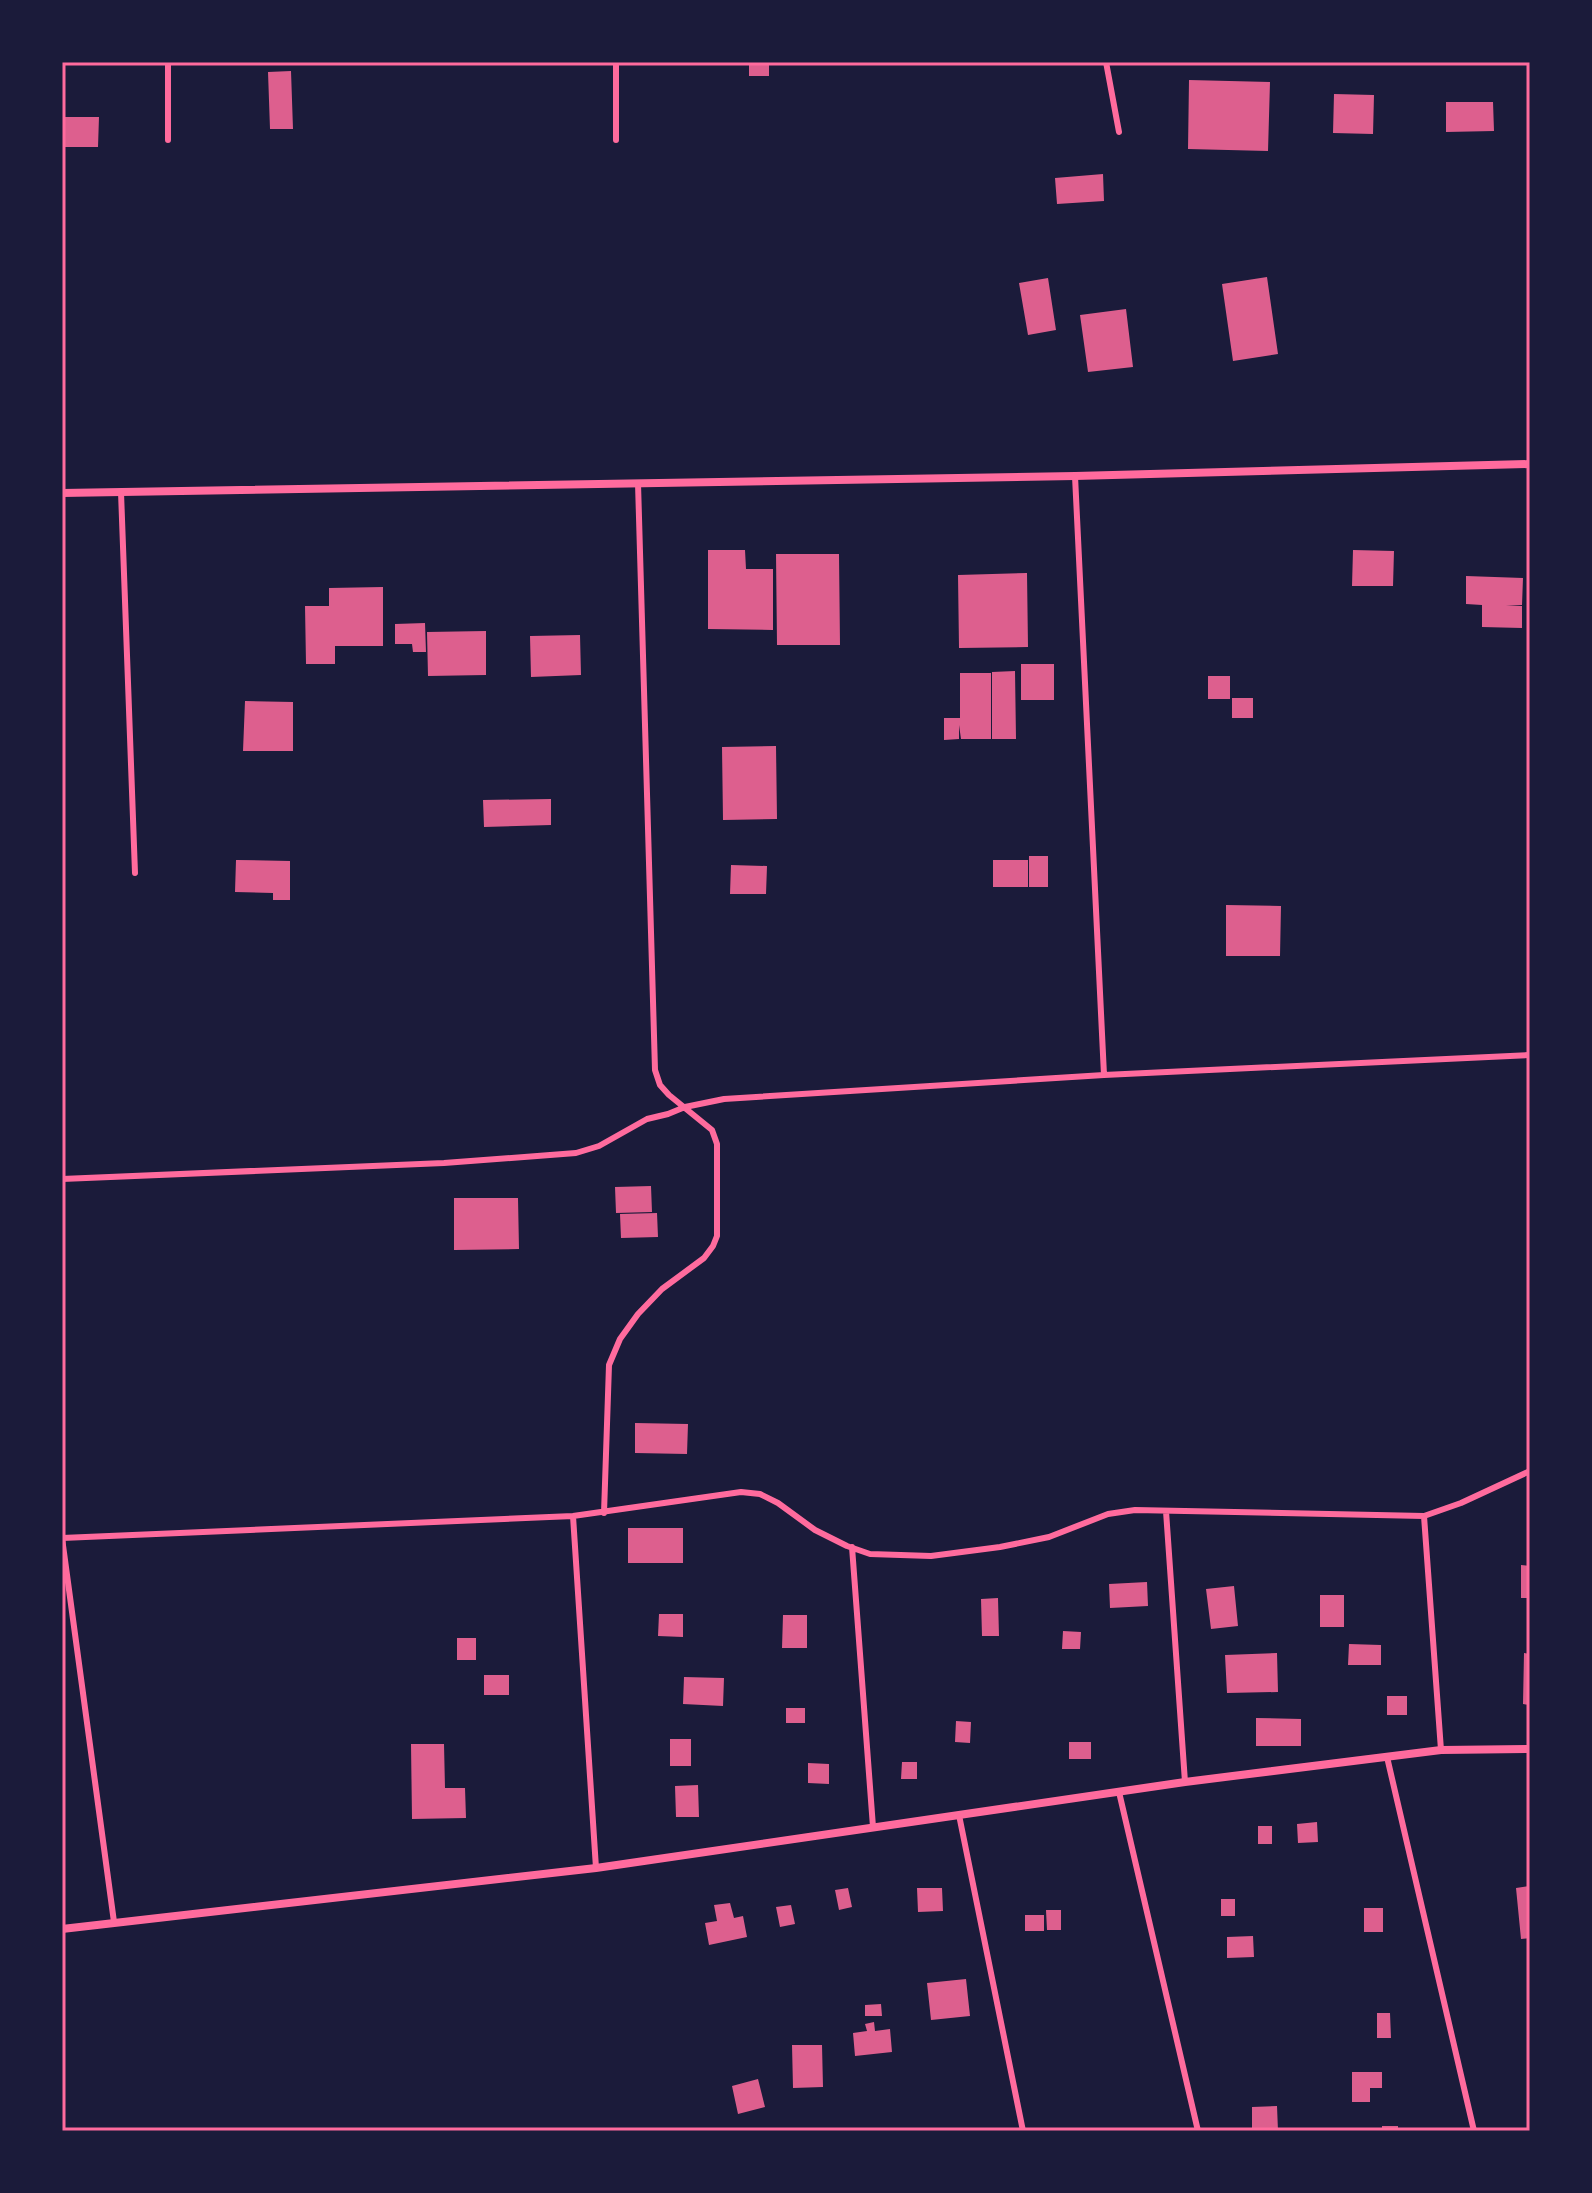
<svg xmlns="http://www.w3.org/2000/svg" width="1592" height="2193" font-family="'Space Grotesk',sans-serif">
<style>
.building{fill:#dd5f8e}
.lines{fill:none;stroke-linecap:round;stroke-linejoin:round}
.service{stroke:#ff6b9d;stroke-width:6}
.minor{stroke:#ff6b9d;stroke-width:8}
.neatline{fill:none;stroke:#ff6b9d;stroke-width:3}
</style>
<rect width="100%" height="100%" fill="#1b1b3a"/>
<path class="building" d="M749 62H769V76H749Z
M291 71 293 129H270L268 72Z
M1189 80 1270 82 1268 151 1188 149Z
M1334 94 1374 95 1373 134 1333 133Z
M1446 102H1493L1494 131 1446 132Z
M62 117H99L98 147H62Z
M1103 174 1104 201 1057 204 1055 178Z
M1267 277 1278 354 1233 361 1222 284Z
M1048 278 1056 330 1028 335 1019 283Z
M1126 309 1133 367 1088 372 1080 315Z
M708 550H745L746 569H773V630L708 629Z
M1353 550 1394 551 1393 586H1352Z
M776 554H839L840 645H777Z
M1027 573 1028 647 959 648 958 575Z
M1466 576 1523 578 1522 605H1506L1522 606V628L1482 627V605L1466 604Z
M383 587V646H335V664H306L305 606H329V588Z
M425 623 426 652H413L412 644H395V624Z
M486 631V675L428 676 427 632Z
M580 635 581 675 531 677 530 636Z
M1021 664H1054V700H1021Z
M1015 671 1016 739H992V672Z
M960 673H991V739H961L959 725V739L944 740V718H960Z
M1208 676H1230V699H1208Z
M1232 698H1253V718H1232Z
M245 701 293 702V751H243Z
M776 746 777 819 723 820 722 747Z
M551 799V825L484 827 483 800Z
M1029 856H1048V887H1029Z
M236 860 290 861V900H273V893L235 892Z
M993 860H1028V887H993Z
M731 865 767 866 766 894H730Z
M1226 905 1281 906 1280 956H1226Z
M651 1186 652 1212 616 1213 615 1187Z
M454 1198H518L519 1249 454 1250Z
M657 1213 658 1237 621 1238 620 1214Z
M635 1423 688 1424 687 1454 635 1453Z
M628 1528H683V1563H628Z
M1521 1565 1530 1566V1598H1521Z
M1147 1582 1148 1606 1110 1608 1109 1584Z
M1234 1586 1238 1626 1211 1629 1206 1589Z
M1320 1595H1344V1627H1320Z
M998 1598 999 1636H982L981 1599Z
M659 1614H683V1637L658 1636Z
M783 1615H807V1648H782Z
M1063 1631 1081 1632 1080 1649H1062Z
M457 1638H476V1660H457Z
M1349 1644 1381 1645V1665H1348Z
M1277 1653 1278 1692 1227 1693 1225 1655Z
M1524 1653 1530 1654V1705L1523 1704Z
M484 1675H509V1695H484Z
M684 1677 724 1678 723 1706 683 1704Z
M1387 1696H1407V1715H1387Z
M786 1708H805V1723H786Z
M1256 1718 1301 1719V1746H1256Z
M956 1721 971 1722 970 1743 955 1742Z
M670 1739H691V1766H670Z
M1069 1742H1091V1759H1069Z
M411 1744H444L445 1788H465L466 1818 412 1819Z
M902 1762H917V1779H901Z
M808 1763 829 1764V1784L808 1783Z
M698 1785 699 1817H676L675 1786Z
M1317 1822 1318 1842 1298 1843 1297 1824Z
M1258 1826H1272V1844H1258Z
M1530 1886V1938L1521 1939 1516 1888Z
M848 1888 852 1907 839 1910 835 1890Z
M917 1888H942L943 1911 918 1912Z
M1221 1899H1235V1916H1221Z
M730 1903 734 1918 743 1916 747 1937 709 1945 705 1923 717 1921 714 1905Z
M791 1905 795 1924 780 1927 776 1907Z
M1364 1908H1383V1932H1364Z
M1046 1910H1061V1930H1047Z
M1025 1915H1044V1931H1025Z
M1253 1936 1254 1957 1227 1958V1937Z
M966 1979 970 2016 931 2020 927 1983Z
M881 2004 882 2016H865V2005Z
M1377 2013H1390L1391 2038H1377Z
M874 2022 875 2031 890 2029 892 2052 855 2056 853 2033 867 2031 865 2024Z
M792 2045H822L823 2087 793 2088Z
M1352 2072H1382V2088H1370V2102H1352Z
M758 2079 765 2107 738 2114 732 2086Z
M1277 2106 1278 2131H1252V2107Z
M1382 2126H1398V2131H1382Z"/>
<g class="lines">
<path class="service" d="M616 62V140
M1106 62 1119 132
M168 140V62
M1075 476 1104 1075
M121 492 135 873
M62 1179 444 1163 576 1153 599 1146 647 1119 668 1114 685 1107 724 1099 1104 1075 1530 1055
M1166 1511 1185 1782
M604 1513 609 1365 620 1339 638 1314 662 1289 704 1258 713 1246 717 1236V1144L712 1130 669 1095 660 1085 655 1070 638 483
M573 1516 596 1868
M1424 1516 1441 1750
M62 1538 573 1516 741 1492 760 1494 778 1503 815 1530 847 1546 870 1554 931 1556 1000 1547 1049 1537 1108 1514 1135 1510 1424 1516 1461 1503 1530 1471
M62 1538 114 1922
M852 1547 873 1827
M1387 1757 1474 2131
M1119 1792 1198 2131
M959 1815 1023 2131"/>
<path class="minor" d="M62 493 1075 476 1530 464
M62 1929 596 1868 1185 1782 1441 1750 1530 1749"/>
</g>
<rect width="1592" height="2193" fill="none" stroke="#1b1b3a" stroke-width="128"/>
<rect x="64" y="64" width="1464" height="2065" class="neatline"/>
</svg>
